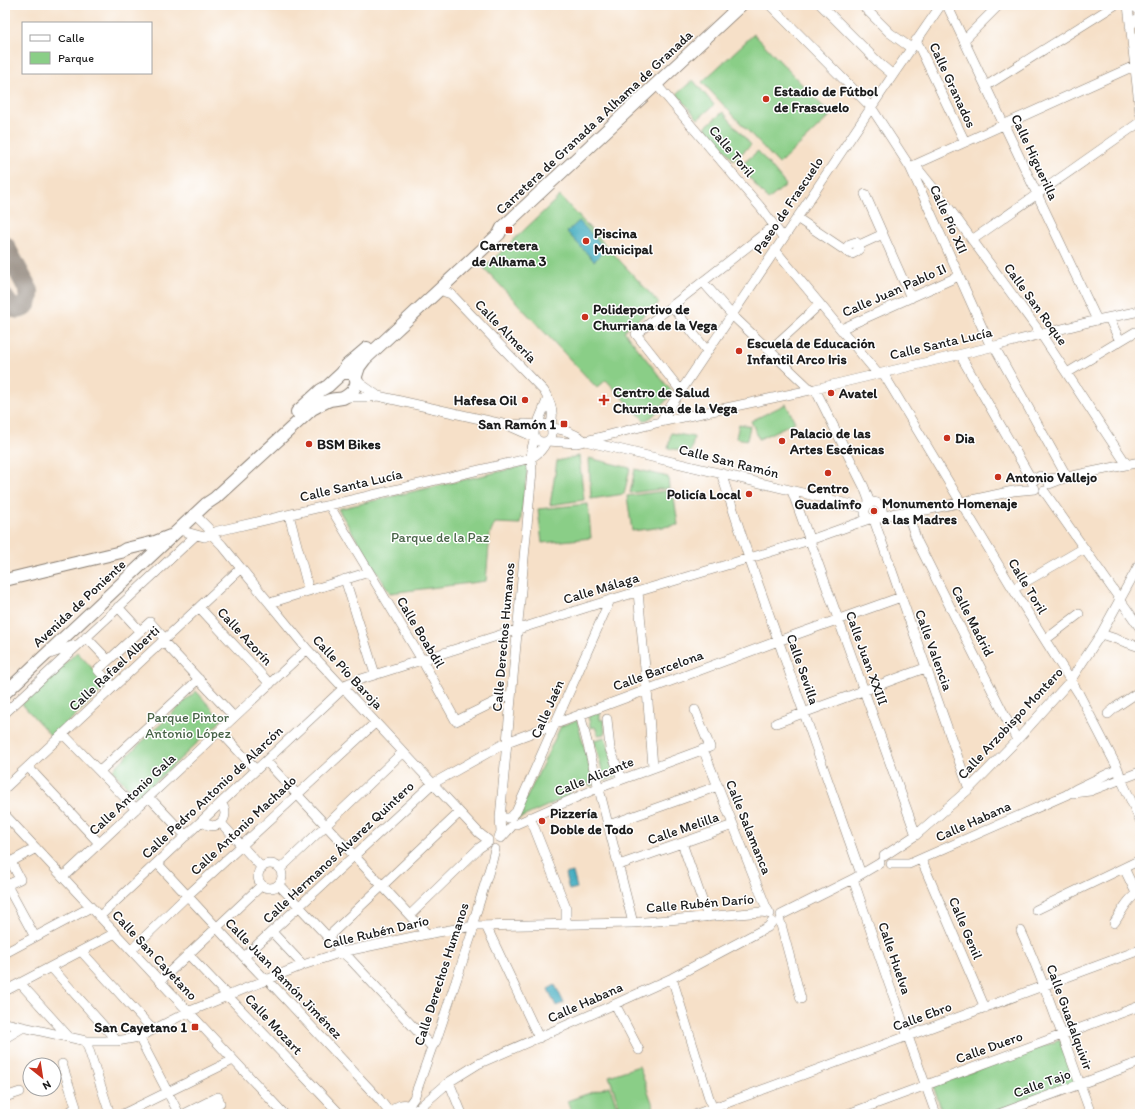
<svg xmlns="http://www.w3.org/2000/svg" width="1145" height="1119" font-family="Itim,sans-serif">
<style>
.green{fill:#8ace87;stroke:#537552}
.water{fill:#40abbf;stroke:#2e646e}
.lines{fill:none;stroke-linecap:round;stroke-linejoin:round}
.taxiway{stroke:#897e72;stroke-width:20}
.minor-casing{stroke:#897e72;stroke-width:10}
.major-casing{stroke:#897e72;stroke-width:14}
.minor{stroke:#fff;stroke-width:9}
.major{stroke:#fff;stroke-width:12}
.poi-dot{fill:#c8321e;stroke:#fff;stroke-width:1.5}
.labels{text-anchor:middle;stroke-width:3;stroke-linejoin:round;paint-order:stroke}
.street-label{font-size:14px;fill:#1c1c1c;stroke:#fff}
.poi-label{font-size:14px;font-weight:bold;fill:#1c1c1c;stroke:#fff;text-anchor:start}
.park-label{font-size:14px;fill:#486347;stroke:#fff}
</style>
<rect width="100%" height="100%" fill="#fff"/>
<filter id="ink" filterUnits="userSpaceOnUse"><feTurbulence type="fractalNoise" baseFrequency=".025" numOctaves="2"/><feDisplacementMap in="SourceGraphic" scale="8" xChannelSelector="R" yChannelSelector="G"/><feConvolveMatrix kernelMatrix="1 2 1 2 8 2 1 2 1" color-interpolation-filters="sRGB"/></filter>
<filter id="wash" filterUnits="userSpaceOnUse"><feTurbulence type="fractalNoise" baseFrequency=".012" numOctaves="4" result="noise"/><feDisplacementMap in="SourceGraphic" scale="16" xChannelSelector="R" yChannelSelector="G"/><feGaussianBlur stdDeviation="0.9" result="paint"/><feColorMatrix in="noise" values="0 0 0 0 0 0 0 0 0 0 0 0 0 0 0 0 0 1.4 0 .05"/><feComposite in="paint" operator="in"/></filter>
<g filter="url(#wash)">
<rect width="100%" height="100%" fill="#f6e0c8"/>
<path class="green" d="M754 34 831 115 779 164 702 82Z
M693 80 714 105 698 119 677 94Z
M723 112 751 145 734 160 705 127Z
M758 151 786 185 768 200 740 166Z
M560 196 659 303 624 331 672 392C666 400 654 420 644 420L606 380 597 388 484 268Z
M786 404 795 422 759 439 751 421Z
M739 424 750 426 747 440 736 438Z
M671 433 694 437 691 452 668 448Z
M579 456 584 500 550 505 557 461Z
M589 458 630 468 624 494 591 499Z
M528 465 520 524 495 523 490 534 486 581 390 593 338 509Z
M635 469 668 477 669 488 630 493Z
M673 490 678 525 632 531 627 496Z
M588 504 591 538 542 543 538 509Z
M77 652 108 685 52 737 22 704Z
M196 691 222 720 138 798 112 770Z
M600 712V720H604L605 734 598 735 595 727 591 728 588 716Z
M577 720 594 785 590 786 588 783 569 792V796L516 820 561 726Z
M605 737 618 776 605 781 594 740Z
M1060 1040 1076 1082 988 1114H943L933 1086Z
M639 1066 654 1108 637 1114H622L609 1076Z
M610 1086 617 1107 598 1114H572L567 1101Z"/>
<path class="water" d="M579 221 606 250 594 261 567 232Z
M573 872 577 888 569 890 565 874Z
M555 985 564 1003 556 1006 548 989Z"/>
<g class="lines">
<path class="taxiway" d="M5 246 29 291C31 309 14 316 5 299"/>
</g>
</g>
<g filter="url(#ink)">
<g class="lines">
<g class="minor-casing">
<path id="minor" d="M770 5 871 107 910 167 921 191 991 347
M821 5 880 64 893 75
M862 5 890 33 911 48
M947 5 1097 320
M1128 5 1140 113
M1134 5 1140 12
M1130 26 1140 16
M916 40 965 142
M964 40 999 5
M656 84 762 209 783 238
M986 86 1115 5
M915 165 943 200 1041 334 1127 465
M910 167 1134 66
M865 194 911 298
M797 218 849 253 852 254 856 252 860 248 859 245
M972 240 1140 122
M775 250 878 374
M847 251V247L850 244 856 242 859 245 883 234
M703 282 732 315 811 390
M440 288 445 292 451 294 544 391C550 401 556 416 549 427
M672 306 707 351
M841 329 959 276
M1120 341 1135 332 1140 333
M994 346 1067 477
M770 350 820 304
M962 354 963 360 1029 475 1036 479
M883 373 1013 589 1079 694 1118 769 1121 779 1140 820
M1067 373 1120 341 1109 318
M357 380 361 384 378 396 507 425 534 437
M815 389 864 487 870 503
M681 391 636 334 774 226
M345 397H370L378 396
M660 422 893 75 941 5
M534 433a9 9 0 1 1 18 0a9 9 0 1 1-18 0Z
M539 424V420L548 398
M509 425 525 424 538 425
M550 428C561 428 576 434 585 441L865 508
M548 441 576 443 585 441 660 422 815 389 991 347 1097 320 1140 311
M721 473 749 558 861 874
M1032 482 1040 476 1046 479 1059 478
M1049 484 1067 477 1140 462
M792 491 916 835
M1044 491 1140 628
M329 505 422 660 456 721 511 694
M907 512 917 541 1017 740
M195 515 208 528 211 534 222 545 307 649 479 833 488 840
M289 515 309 591
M881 517C884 510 882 503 873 502L866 506 865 511V514L869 519 874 520 895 513 926 510 1013 491 1035 489
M874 520 969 789
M179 530 204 537 218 531 531 458C538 454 543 450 546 442
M345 579 375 674
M1013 589 1084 548
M638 592 647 690 653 767
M270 603 369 572
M118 607 140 631
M199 607 270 684
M1101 634 1140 647
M86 637 108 660
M1045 640 1079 614
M163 641 234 717
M47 655 75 645
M113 687 98 670 150 622 165 639
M5 713 196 535
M580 714 633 923
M1108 714 1116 707 1140 691
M607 719 610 749 622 779
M776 723 925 668
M220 731 256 770
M63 734 136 809
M703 749 766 907 770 914
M266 761 427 934
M28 767 99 843
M100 771 199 679
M5 788 241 568
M1073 793 1090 791 1140 772
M149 797 186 836
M5 815 284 1114
M530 817 566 908V924
M500 818H510L516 812 610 600
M202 821C215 834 233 818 221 803
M221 823 262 868
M609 825 718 786
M499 837 501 832 500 818 507 742 532 471C531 461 530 448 535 439
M501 838 512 826 593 790 710 747 695 710
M682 843 708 917
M884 856 916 835 969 789 1017 740 1070 681 1101 634 1140 563
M921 859 985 1008
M157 863 244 957 263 977 268 980 379 1099 390 1113
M891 864H909L1066 795 1076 789 1118 769
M258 876a12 12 0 1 1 24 0a12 12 0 1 1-24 0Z
M5 865 36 848
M619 865 733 825
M1124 868 1136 893
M280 869 403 752
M63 877 307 649
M853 879 889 984 936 1114
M5 882 35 937
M7 885 20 879 11 862
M279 885 342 952 350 959 432 1047
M1036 910 1140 860
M410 915 479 848 488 842
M781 915 853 879 880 863
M100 916 349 683 610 600 810 540 869 519
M780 921 801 999
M1114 923C1121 913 1128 897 1140 892
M486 926 539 1038
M1021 931C1048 990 1068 1053 1091 1114
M272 932 303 965
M328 937 459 813
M131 950 187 896 375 723
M81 951 153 1030
M5 953 91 907
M188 954 340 1114
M244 957 432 784 507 742 778 641 901 597
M51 967 117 1041
M672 978 714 1114
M160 981 262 885
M20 983 69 1037
M5 991 115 933
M615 1004 639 1050
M5 1023 86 1041H117L139 1037 188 1012 303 965 342 952 427 934 473 926 633 923 762 912 770 914
M139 1037 179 1114
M5 1038 22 1028
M86 1041 110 1114
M62 1064 76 1107 67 1114
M449 1082 462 1114
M5 1097 20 1092
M409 1105 414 1098 432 1047 436 1041 473 930V923L492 861 495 849
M413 1113 449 1082 478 1064 615 1004 672 978 768 927 772 922
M123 1114 233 1060
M184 1114 218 1097 220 1103 199 1114
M390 1114C395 1106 405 1100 412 1109
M697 1114 1140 950
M848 1114 1140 1006
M999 1114 1140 1062"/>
</g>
<g class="major-casing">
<path id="major" d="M356 376 359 367 365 359 499 234 502 228 741 5
M297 412 321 390 328 386 342 373 347 365 367 348
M5 580 121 552 126 549 155 542 170 536
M5 693 206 504 215 498 312 409C318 406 324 402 330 400 334 399 339 399 343 398 353 393 362 382 352 373H342"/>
</g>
<use href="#minor" class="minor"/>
<use href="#major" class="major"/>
</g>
</g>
<g class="poi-dot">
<circle cx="766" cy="99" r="4"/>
<rect x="505" y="226" width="8" height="8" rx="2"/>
<circle cx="586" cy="241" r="4"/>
<circle cx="585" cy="317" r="4"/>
<circle cx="739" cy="351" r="4"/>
<circle cx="831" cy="393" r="4"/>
<circle cx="525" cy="400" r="4"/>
<path d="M602 394h4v4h4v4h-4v4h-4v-4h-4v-4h4z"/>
<rect x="560" y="420" width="8" height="8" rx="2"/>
<circle cx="947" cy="438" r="4"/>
<circle cx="782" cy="441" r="4"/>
<circle cx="309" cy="444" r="4"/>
<circle cx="828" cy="473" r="4"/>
<circle cx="998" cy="477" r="4"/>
<circle cx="749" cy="494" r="4"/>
<circle cx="874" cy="511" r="4"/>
<circle cx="542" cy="821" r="4"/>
<rect x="191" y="1023" width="8" height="8" rx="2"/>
</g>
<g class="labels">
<g class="street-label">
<text transform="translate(953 85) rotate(65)" y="5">Calle Granados</text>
<text transform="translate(594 122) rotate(-43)" y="5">Carretera de Granada a Alhama de Granada</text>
<text transform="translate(732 151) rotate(50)" y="5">Calle Toril</text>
<text transform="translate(1035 157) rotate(65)" y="5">Calle Higuerilla</text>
<text transform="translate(788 205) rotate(-56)" y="5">Paseo de Frascuelo</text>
<text transform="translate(949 219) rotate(66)" y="5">Calle Pío XII</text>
<text transform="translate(894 290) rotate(-24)" y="5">Calle Juan Pablo II</text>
<text transform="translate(1036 304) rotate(54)" y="5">Calle San Roque</text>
<text transform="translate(506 331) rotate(46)" y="5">Calle Almería</text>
<text transform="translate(941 343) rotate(-13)" y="5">Calle Santa Lucía</text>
<text transform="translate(729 461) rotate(14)" y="5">Calle San Ramón</text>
<text transform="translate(351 485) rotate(-13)" y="5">Calle Santa Lucía</text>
<text transform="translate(1028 586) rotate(59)" y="5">Calle Toril</text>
<text transform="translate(601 588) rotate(-17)" y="5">Calle Málaga</text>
<text transform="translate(79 603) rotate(-43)" y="5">Avenida de Poniente</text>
<text transform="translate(973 621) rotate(63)" y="5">Calle Madrid</text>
<text transform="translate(421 632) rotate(59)" y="5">Calle Boabdil</text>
<text transform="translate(245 636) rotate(47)" y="5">Calle Azorín</text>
<text transform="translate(503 637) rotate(-85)" y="5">Calle Derechos Humanos</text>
<text transform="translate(934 650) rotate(70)" y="5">Calle Valencia</text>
<text transform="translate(867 658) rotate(70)" y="5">Calle Juan XXIII</text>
<text transform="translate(114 668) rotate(-43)" y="5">Calle Rafael Alberti</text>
<text transform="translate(803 669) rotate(71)" y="5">Calle Sevilla</text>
<text transform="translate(658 670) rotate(-20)" y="5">Calle Barcelona</text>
<text transform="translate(348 672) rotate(47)" y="5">Calle Pío Baroja</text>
<text transform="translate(547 709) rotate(-66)" y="5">Calle Jaén</text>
<text transform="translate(1010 723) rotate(-47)" y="5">Calle Arzobispo Montero</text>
<text transform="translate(594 776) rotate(-22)" y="5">Calle Alicante</text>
<text transform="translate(212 792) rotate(-43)" y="5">Calle Pedro Antonio de Alarcón</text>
<text transform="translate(132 794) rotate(-43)" y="5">Calle Antonio Gala</text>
<text transform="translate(973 821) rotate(-24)" y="5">Calle Habana</text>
<text transform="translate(243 825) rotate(-43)" y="5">Calle Antonio Machado</text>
<text transform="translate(749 827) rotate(68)" y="5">Calle Salamanca</text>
<text transform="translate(683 828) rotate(-19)" y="5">Calle Melilla</text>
<text transform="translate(338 852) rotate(-43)" y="5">Calle Hermanos Álvarez Quintero</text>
<text transform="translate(700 903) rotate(-5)" y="5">Calle Rubén Darío</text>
<text transform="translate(966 928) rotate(67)" y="5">Calle Genil</text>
<text transform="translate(376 932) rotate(-13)" y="5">Calle Rubén Darío</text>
<text transform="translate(155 955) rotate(47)" y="5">Calle San Cayetano</text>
<text transform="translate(895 958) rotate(71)" y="5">Calle Huelva</text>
<text transform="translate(441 974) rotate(-72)" y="5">Calle Derechos Humanos</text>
<text transform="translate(284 978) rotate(46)" y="5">Calle Juan Ramón Jiménez</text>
<text transform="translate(585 1002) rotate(-24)" y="5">Calle Habana</text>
<text transform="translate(922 1016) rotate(-20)" y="5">Calle Ebro</text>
<text transform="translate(1070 1017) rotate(70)" y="5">Calle Guadalquivir</text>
<text transform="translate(274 1024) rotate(47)" y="5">Calle Mozart</text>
<text transform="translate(989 1047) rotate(-20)" y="5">Calle Duero</text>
<text transform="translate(1042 1083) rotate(-20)" y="5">Calle Tajo</text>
</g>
<g class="poi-label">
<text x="774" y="96">Estadio de Fútbol<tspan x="774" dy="16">de Frascuelo</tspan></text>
<text x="594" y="238">Piscina<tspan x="594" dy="16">Municipal</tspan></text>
<text x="509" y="250" text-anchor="middle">Carretera<tspan x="509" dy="16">de Alhama 3</tspan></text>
<text x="593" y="314">Polideportivo de<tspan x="593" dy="16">Churriana de la Vega</tspan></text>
<text x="747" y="348">Escuela de Educación<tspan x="747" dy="16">Infantil Arco Iris</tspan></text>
<text x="613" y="397">Centro de Salud<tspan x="613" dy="16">Churriana de la Vega</tspan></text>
<text x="839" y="398">Avatel</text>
<text x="517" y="405" text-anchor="end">Hafesa Oil</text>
<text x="556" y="429" text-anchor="end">San Ramón 1</text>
<text x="790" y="438">Palacio de las<tspan x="790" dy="16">Artes Escénicas</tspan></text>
<text x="955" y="443">Dia</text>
<text x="317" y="449">BSM Bikes</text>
<text x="1006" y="482">Antonio Vallejo</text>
<text x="828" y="493" text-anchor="middle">Centro<tspan x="828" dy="16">Guadalinfo</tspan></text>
<text x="741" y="499" text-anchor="end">Policía Local</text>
<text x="882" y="508">Monumento Homenaje<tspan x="882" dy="16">a las Madres</tspan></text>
<text x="550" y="818">Pizzería<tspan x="550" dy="16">Doble de Todo</tspan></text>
<text x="187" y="1032" text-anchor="end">San Cayetano 1</text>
</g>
<g class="park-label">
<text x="440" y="542">Parque de la Paz</text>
<text x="188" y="722">Parque Pintor<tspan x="188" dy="16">Antonio López</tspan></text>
</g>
</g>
<rect width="1145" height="1119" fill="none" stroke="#fff" stroke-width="20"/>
<rect x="22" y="22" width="130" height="52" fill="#ffffff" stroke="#a4a4a4"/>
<rect x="30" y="35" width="20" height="6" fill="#ffffff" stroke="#a4a4a4"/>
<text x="58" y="42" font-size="12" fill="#1c1c1c">Calle</text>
<rect x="30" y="52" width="20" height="12" fill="#8ace87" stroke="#a4a4a4"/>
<text x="58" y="62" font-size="12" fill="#1c1c1c">Parque</text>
<g transform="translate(42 1077) rotate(150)"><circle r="19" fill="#ffffff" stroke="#a4a4a4"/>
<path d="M0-3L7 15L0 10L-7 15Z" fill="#c8321e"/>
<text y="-6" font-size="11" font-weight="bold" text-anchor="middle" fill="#1c1c1c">N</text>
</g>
</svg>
